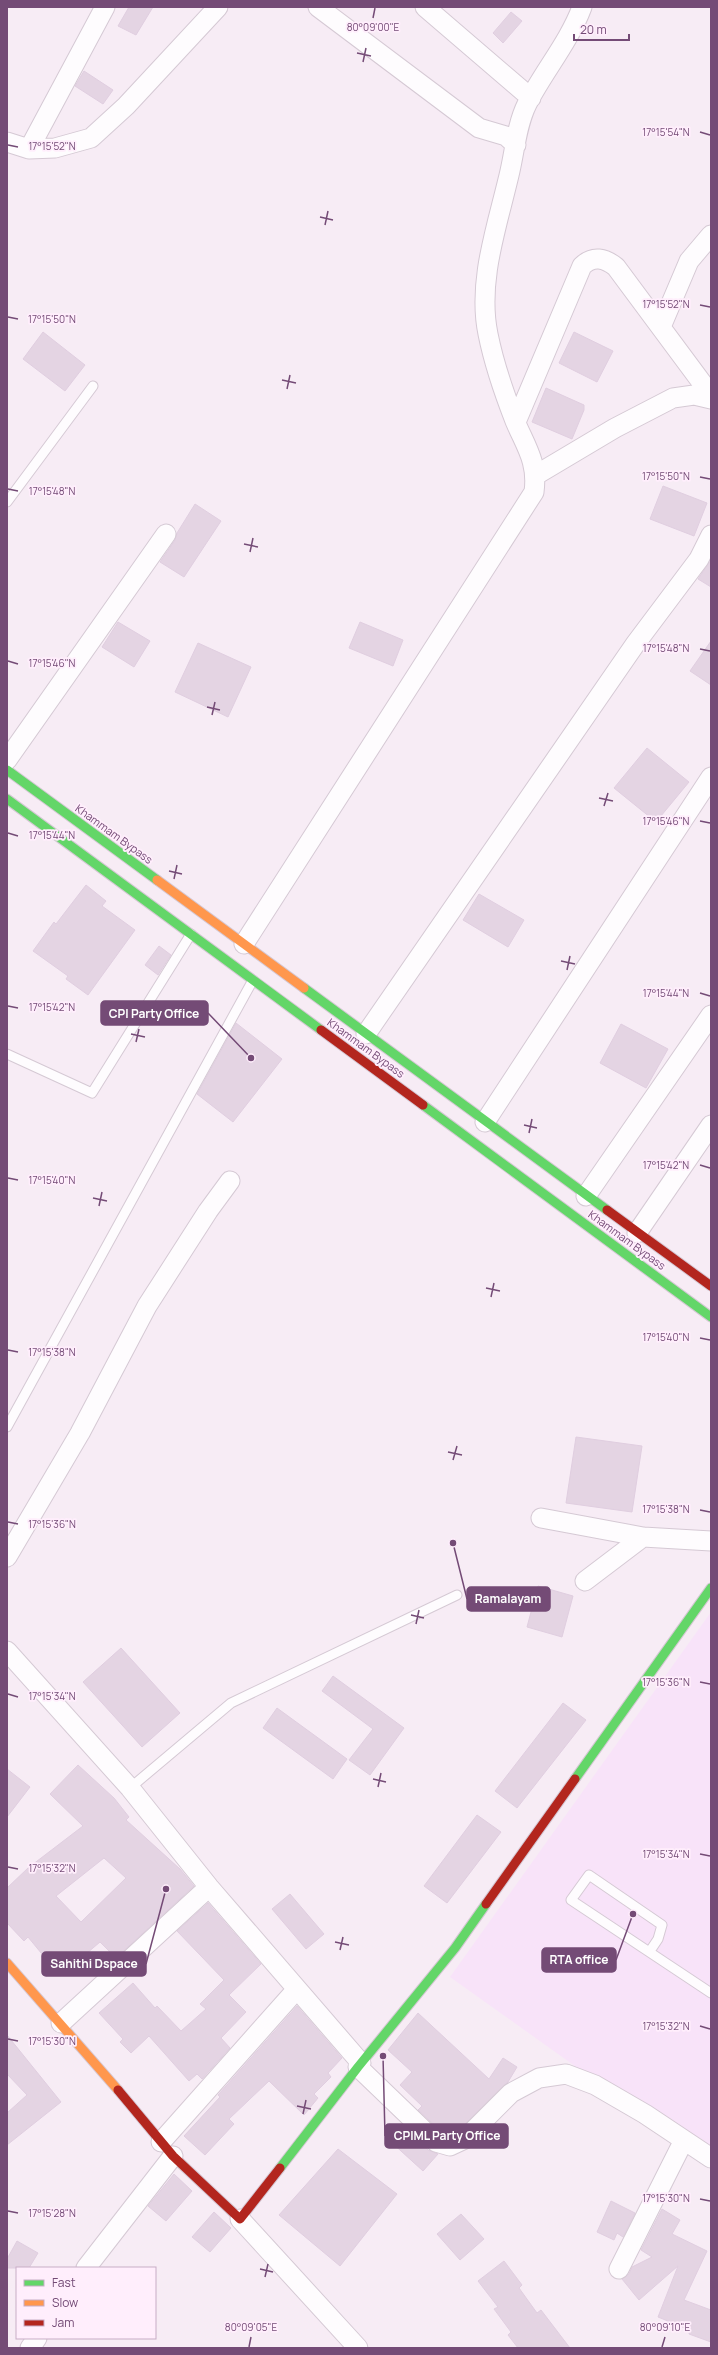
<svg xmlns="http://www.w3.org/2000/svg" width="718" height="2355" font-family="Manrope,sans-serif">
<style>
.commercial{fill:#f8e3f9}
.building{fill:#e4d4e3;stroke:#e0cee0;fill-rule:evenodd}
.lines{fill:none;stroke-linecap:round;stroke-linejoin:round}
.lane-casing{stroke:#d5c9d4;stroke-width:11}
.street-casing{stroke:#d5c9d4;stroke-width:21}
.fast-casing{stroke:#d5c8d4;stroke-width:11}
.slow-casing{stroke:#d5c8d4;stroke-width:11}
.jam-casing{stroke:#d5c8d4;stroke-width:11}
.lane{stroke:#fefcfe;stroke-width:9}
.street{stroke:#fefcfe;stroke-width:19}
.fast{stroke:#63d668;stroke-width:9}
.slow{stroke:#ff974d;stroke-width:9}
.jam{stroke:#b3261e;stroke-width:9}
.ticks{fill:none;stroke:#744b76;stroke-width:1.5}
.labels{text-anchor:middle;stroke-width:3.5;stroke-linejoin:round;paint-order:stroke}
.street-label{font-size:11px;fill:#744b76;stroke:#ffeefc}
.ticks-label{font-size:10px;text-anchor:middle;fill:#744b76;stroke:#ffeefc;stroke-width:3.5;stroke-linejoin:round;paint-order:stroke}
.leader{fill:none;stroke:#744b76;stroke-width:1.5}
.callout-dot{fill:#744b76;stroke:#ffeefc;stroke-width:1.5}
.callout{fill:#744b76;stroke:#744b76;stroke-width:1.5}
.callout-label{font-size:12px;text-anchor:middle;font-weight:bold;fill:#fff}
</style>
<rect width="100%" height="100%" fill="#f7ecf5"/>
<path class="commercial" d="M711 1612V2163L450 1977Z"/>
<path class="building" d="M129 7H153L136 35 118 26Z
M511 12 522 21 503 43 493 33Z
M84 71 113 90 103 104 75 86Z
M43 332 85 365 65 391 23 359Z
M574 332 613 351 597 382 559 363Z
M546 388 584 405V410L572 439 532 422Z
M663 486 707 503 694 536 650 519Z
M195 504 221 521 184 577 160 562 175 540 177 533Z
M711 560V587L698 579Z
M118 622 150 641 134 667 102 647Z
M360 622 403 640 393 666 349 648Z
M711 641V685L690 671Z
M198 643 251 667 228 717 175 692Z
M647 748 689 782 656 822 614 788Z
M86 885 106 901 102 906 135 930 88 995 66 979 68 976 33 951 54 922 56 924Z
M479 894 524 920 508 947 463 920Z
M159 946 171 955 158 975 145 965Z
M236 1023 282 1059 233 1122 197 1094Z
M621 1024 668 1049 646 1088 600 1063Z
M576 1437 642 1446 632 1512 566 1503Z
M538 1586 573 1596 562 1637 527 1627Z
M121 1648 180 1713 142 1747 83 1682Z
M333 1676 404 1728 370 1775 349 1760 373 1729 322 1691Z
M563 1703 586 1720 517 1808 495 1791Z
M277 1708 347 1759 333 1779 263 1728Z
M78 1765 114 1798 129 1817 126 1820 180 1869 194 1886 116 1958 100 1942 60 1976 28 1937 24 1941 7 1923V1888L28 1868 83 1826 50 1794ZM104 1858 126 1878 81 1922 56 1896Z
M7 1769 30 1787 7 1817Z
M477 1815 501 1832 447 1903 424 1886Z
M290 1894 324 1934 306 1949 272 1909Z
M208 1903 261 1964 229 1995 246 2012 221 2038 230 2048 202 2079 197 2074 189 2081 149 2036 131 2053 120 2042 123 2039 99 2013 133 1983 155 2008 157 2006 181 2031 206 2009 200 2004 224 1980 177 1931Z
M297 2006 342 2058 328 2073 331 2077 314 2094 318 2098 304 2115 269 2081 229 2119 234 2124 205 2155 184 2136 220 2097 218 2095Z
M418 2013 489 2079 503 2058 517 2067 508 2082 459 2130 449 2134 442 2132 418 2110 422 2106 400 2085 412 2072 388 2050Z
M7 2035 61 2102 7 2145V2113L27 2095 7 2074Z
M404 2126 428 2150 438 2154 423 2171 390 2141Z
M338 2149 397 2194 340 2266 279 2215Z
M174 2174 192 2191 166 2221 148 2206Z
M611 2201 635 2213 623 2237 617 2233 614 2240 597 2232Z
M662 2209 680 2220 672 2234 707 2251 684 2300 711 2310V2342L689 2334 690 2330 658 2317 678 2266 639 2300 622 2279 629 2274 632 2267 652 2257 641 2250Z
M214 2212 231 2228 210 2252 192 2237Z
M461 2214 484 2239 460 2260 437 2234Z
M17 2241 38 2253 29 2268H7V2259Z
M504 2261 522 2285 519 2288 537 2313 541 2310 570 2348H518L508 2335 511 2332 494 2309 498 2307 478 2281Z"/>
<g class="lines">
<g class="lane-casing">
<path id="lane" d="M7 502 93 386
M7 1054 92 1093 191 934
M7 1427 253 980
M130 1788 231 1703 457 1595
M650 1951 658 1939 662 1925 589 1875 571 1900 711 1993"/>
</g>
<g class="street-casing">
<path id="street" d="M318 7 479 128 506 136 516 145
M425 7 531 98
M7 142 29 149 55 148 91 138 126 106 218 7
M29 149 105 7
M661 327 689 261 711 235
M516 422 582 266C593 255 605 258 616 267L711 395
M536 475 615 428 673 398 694 395 711 399
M7 760 166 534
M244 944 534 492C538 462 526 447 515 421 504 393 494 364 488 334 477 280 498 224 510 171 515 149 517 124 527 104 544 71 569 42 582 7
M366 1034 636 643 699 559 711 535
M485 1122 711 777
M586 1196 711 1015
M637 1233 711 1125
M541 1518 643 1537 711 1541
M7 1557 80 1433 147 1306 208 1211 230 1181
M585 1581 643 1537
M7 1651 130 1788 209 1887 361 2063
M61 2023 209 1887
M358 2067 436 2142 450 2146 465 2139 511 2093 539 2078 566 2074 595 2085 645 2114 711 2158
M161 2142 297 1989
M240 2219 358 2348
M86 2268 173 2156
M619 2269 684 2140
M30 2348 37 2338"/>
</g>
<g class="fast-casing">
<path id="fast" d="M7 770 157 880
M7 799 321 1030
M304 988 607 1210
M423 1105 711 1317
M575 1779 711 1588
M280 2168 358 2067 455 1948 486 1904"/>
</g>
<g class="slow-casing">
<path id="slow" d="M157 880 304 988
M7 1963 118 2090"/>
</g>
<g class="jam-casing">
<path id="jam" d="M321 1030 423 1105
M607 1210 711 1286
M486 1904 575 1779
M118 2090 173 2156 240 2219 280 2168"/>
</g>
<use href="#lane" class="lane"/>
<use href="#street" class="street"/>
<use href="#fast" class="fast"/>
<use href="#slow" class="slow"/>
<use href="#jam" class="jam"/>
</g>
<path class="ticks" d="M373 18 375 8M357 53 371 56M363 62 366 48M700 132 710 135M8 145 18 147M320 217 333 220M325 225 328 211M700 305 710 307M8 317 18 319M282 380 296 383M287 389 290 375M700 477 710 479M8 489 18 491M244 544 258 547M250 552 253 538M700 649 710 651M8 661 18 664M207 707 220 710M212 715 215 702M599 798 613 801M604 806 608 793M700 821 710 823M8 833 18 836M169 871 182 874M174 879 177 865M561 961 575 964M567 970 570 956M700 993 710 996M8 1006 18 1008M131 1034 145 1037M136 1042 139 1029M524 1125 537 1128M529 1133 532 1119M700 1165 710 1168M8 1178 18 1180M93 1198 107 1201M99 1206 102 1192M486 1288 500 1291M491 1297 494 1283M700 1338 710 1340M8 1350 18 1352M448 1452 462 1455M453 1460 457 1446M700 1510 710 1512M8 1522 18 1524M411 1615 424 1618M416 1624 419 1610M700 1682 710 1684M8 1694 18 1697M373 1779 386 1782M378 1787 381 1773M700 1854 710 1856M8 1867 18 1869M335 1942 349 1945M340 1950 343 1937M700 2026 710 2029M8 2039 18 2041M297 2106 311 2109M303 2114 306 2100M700 2199 710 2201M8 2211 18 2213M260 2269 273 2272M265 2277 268 2264M249 2347 251 2337M662 2347 665 2337"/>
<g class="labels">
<g class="street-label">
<text transform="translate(114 834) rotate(36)" y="4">Khammam Bypass</text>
<text transform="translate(366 1048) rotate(36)" y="4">Khammam Bypass</text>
<text transform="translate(627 1240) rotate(36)" y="4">Khammam Bypass</text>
</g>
</g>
<g class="ticks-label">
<text x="373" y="31">80°09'00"E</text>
<text x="666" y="136">17°15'54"N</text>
<text x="52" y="150">17°15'52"N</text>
<text x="666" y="308">17°15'52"N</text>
<text x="52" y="323">17°15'50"N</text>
<text x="666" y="480">17°15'50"N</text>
<text x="52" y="495">17°15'48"N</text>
<text x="666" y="652">17°15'48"N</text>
<text x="52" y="667">17°15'46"N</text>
<text x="666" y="825">17°15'46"N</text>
<text x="52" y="839">17°15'44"N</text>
<text x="666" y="997">17°15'44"N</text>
<text x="52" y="1011">17°15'42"N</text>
<text x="666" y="1169">17°15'42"N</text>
<text x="52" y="1184">17°15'40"N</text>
<text x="666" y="1341">17°15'40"N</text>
<text x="52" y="1356">17°15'38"N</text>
<text x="666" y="1513">17°15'38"N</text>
<text x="52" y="1528">17°15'36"N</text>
<text x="666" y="1686">17°15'36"N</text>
<text x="52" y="1700">17°15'34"N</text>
<text x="666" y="1858">17°15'34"N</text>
<text x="52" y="1872">17°15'32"N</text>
<text x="666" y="2030">17°15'32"N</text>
<text x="52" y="2045">17°15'30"N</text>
<text x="666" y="2202">17°15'30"N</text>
<text x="52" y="2217">17°15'28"N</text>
<text x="251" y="2331">80°09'05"E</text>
<text x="665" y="2331">80°09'10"E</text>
</g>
<path class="leader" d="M251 1058L208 1013M453 1543L467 1599M633 1914L616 1960M166 1889L146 1964M383 2056L385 2136"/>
<g class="callout-dot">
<circle cx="251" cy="1058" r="4"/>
<circle cx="453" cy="1543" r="4"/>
<circle cx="633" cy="1914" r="4"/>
<circle cx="166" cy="1889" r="4"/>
<circle cx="383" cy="2056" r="4"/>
</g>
<g class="callout">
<rect x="101" y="1001" width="107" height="24" rx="4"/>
<rect x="467" y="1587" width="83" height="24" rx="4"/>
<rect x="542" y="1948" width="74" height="24" rx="4"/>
<rect x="42" y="1952" width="104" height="24" rx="4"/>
<rect x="385" y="2124" width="123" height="24" rx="4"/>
</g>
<g class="callout-label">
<text x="154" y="1018">CPI Party Office</text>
<text x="508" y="1603">Ramalayam</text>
<text x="579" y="1964">RTA office</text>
<text x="94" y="1968">Sahithi Dspace</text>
<text x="447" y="2140">CPIML Party Office</text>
</g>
<rect width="718" height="2355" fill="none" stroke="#744b76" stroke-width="16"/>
<rect x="16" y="2267" width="140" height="72" fill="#ffeefc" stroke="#c7adc6"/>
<rect x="24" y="2280" width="20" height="6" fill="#63d668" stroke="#c7adc6"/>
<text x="52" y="2287" font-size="12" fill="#744b76">Fast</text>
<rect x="24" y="2300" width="20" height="6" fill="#ff974d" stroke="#c7adc6"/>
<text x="52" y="2307" font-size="12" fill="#744b76">Slow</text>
<rect x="24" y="2320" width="20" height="6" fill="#b3261e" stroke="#c7adc6"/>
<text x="52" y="2327" font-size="12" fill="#744b76">Jam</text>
<path d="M574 34v6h55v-6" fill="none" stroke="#744b76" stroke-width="2"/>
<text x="580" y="34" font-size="12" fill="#744b76" stroke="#ffeefc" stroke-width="3" paint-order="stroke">20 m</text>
</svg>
